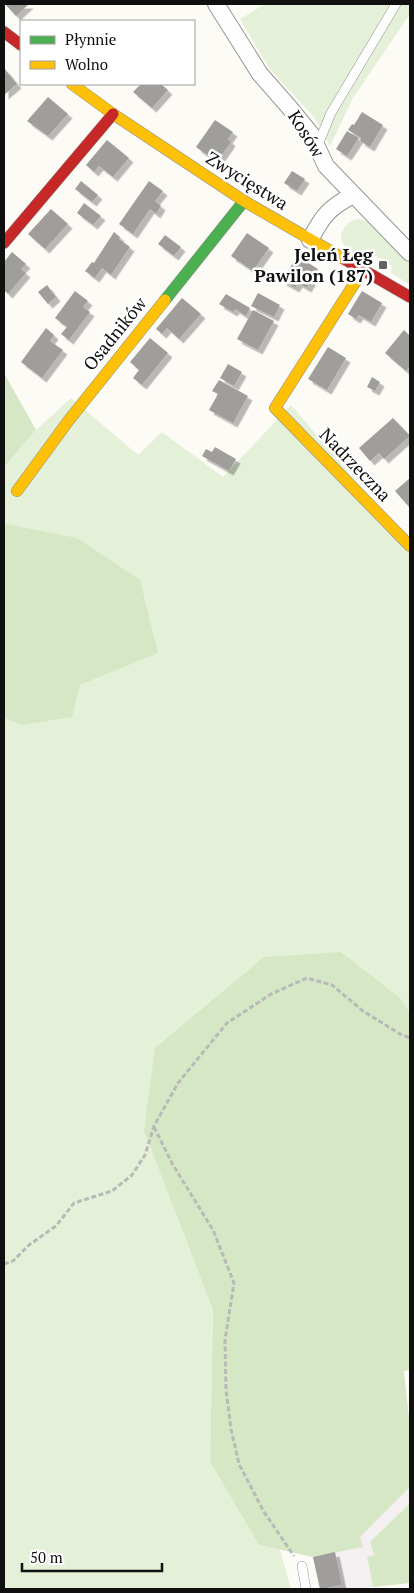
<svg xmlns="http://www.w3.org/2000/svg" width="414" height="1593" font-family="'PT Serif',serif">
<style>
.industrial{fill:#f4eff1}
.green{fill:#e5f0d8}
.forest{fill:#d6e7c6}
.building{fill:#a09e9b;filter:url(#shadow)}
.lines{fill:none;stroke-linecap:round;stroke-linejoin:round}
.lane-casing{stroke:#969694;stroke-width:10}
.street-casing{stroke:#969694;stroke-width:18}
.fast-casing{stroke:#8d8c8a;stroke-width:12}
.slow-casing{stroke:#8d8c8a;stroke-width:12}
.jam-casing{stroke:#8d8c8a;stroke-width:12}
.path{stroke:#b9b9b8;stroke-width:3;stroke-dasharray:5 2.5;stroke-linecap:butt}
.lane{stroke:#fffefe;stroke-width:9}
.street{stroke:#fffefe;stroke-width:16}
.fast{stroke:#4caf50;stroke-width:11}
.slow{stroke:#ffc107;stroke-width:11}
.jam{stroke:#c62828;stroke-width:11}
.poi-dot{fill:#636260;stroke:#fff;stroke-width:2}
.labels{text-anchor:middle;stroke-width:5;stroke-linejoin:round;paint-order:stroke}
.street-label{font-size:18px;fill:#101010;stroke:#fff}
.poi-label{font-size:18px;font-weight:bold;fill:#101010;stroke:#fff;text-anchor:end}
</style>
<defs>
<filter id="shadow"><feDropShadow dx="4.5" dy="4.5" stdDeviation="0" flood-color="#0004"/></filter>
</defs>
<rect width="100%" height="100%" fill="#fcfbf6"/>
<path class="industrial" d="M410 1487V1503L370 1542 374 1556 367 1558 373 1587 361 1589H320L313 1557 335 1552 360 1537Z"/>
<path class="green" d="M265 4H410V14L353 98 330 146 314 117 269 68 240 19Z
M359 219 373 224 410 262V285L390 272 393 266 372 254 368 260C357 254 334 246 343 230 347 223 352 220 359 219Z
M71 398 138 455 162 432 223 477 291 405 410 544V1012L401 999 144 1131 213 1310 210 1462 259 1545 280 1550 291 1589H4V718L21 725 6 524 4 527V467L36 430Z"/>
<path class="forest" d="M4 373 36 430 4 467Z
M6 524 77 538 140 580 158 653 80 685 72 717 21 725 4 718V527Z
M341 952 401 999 410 1012V1370L404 1371 410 1428V1487L360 1537 363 1547 313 1557 259 1545 210 1462 213 1310 144 1131 155 1048 264 957Z
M410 1503V1583L373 1587 367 1557 374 1555 370 1542Z"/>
<path class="building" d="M5 4H29L16 16Z
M4 68 17 84 4 95Z
M141 84H162V85L168 90 152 108 133 92Z
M48 97 68 114 48 136 27 121Z
M362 112 383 125 370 147 360 141 361 138 348 130 352 124 354 125Z
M215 120 233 132 228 139 231 142 217 162 196 147Z
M347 131 359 138 347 156 336 149Z
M107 140 129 158 113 177 99 166 94 172 86 165Z
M292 171 305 179 297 191 284 183Z
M81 181 98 195 92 202 75 189Z
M149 181 163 191 155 201 161 206 156 214 150 209 133 234 119 224Z
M84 203 101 216 93 225 77 213Z
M51 209 68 224 45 249 28 234Z
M114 232 120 237 119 239 130 247 111 275 102 268 95 278 85 271 92 262 94 263Z
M247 233 269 248 253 271 231 256Z
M165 235 181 247 174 256 158 244Z
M12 252 26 264 21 269 26 273 8 294 4 290V262Z
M297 256 318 269 307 288 298 283 295 288 282 281Z
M47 285 56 297 48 304 38 292Z
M75 291 88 301 83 307 90 312 69 340 61 334 67 327 55 318Z
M362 291 382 303 371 322 359 315 356 319 348 314Z
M258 293 280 305 274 317 251 306Z
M226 294 250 308 246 316 235 309 233 312 219 304Z
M182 298 201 314 179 339 167 328 162 334 156 329Z
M253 310 274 321 258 350 237 339Z
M46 328 54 335 50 341 63 350 42 378 21 362Z
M404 330 410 336V366L406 371 385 353Z
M150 338 168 353 142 385 133 378 139 370 130 362Z
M328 347 346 358 327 390 308 379Z
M228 364 242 372 234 386 220 378Z
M372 377 380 382 375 391 367 387Z
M219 380 248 396 233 423 209 410 218 394 212 391Z
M393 418 410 436 384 459 379 453 370 461 359 448Z
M215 447 236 459 229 471 202 456 206 449 212 452Z
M410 478V508L395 491Z
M335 1552 342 1585 320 1589 313 1557Z"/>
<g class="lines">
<g class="lane-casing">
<path id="lane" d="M317 147 331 113 396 4
M302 1566 306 1589"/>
</g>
<g class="street-casing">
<path id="street" d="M216 4 260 74 289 107 311 134 326 166 410 253
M310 240C323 215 329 208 353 195"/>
</g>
<g class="fast-casing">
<path id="fast" d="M165 300 244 201"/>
</g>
<g class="slow-casing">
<path id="slow" d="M72 84 113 114 244 201 346 260
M363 270 275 408 410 546
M17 491 69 420 165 300"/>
</g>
<g class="jam-casing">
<path id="jam" d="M4 32 21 45
M4 243 113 114
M346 260 410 297"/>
</g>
<path class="path" d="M154 1127 173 1165 213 1230 234 1283 225 1340 226 1390 231 1429 239 1464 264 1512 294 1556
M4 1264 13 1261 29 1245 56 1226 74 1203 112 1191 132 1175 145 1155 154 1126 178 1083 227 1023 271 994 307 978 332 985 363 1011 400 1034 410 1038"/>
<use href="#lane" class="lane"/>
<use href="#street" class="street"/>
<use href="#fast" class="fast"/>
<use href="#slow" class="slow"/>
<use href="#jam" class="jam"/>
</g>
<rect class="poi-dot" x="378" y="260" width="10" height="10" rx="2.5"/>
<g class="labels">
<g class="street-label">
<text transform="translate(306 134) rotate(58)" y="6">Kosów</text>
<text transform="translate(247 181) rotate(32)" y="6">Zwycięstwa</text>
<text transform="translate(115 334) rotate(-51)" y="6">Osadników</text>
<text transform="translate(355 465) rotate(46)" y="6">Nadrzeczna</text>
</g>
<g class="poi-label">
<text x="373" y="261">Jeleń Łęg<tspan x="373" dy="21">Pawilon (187)</tspan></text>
</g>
</g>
<rect width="414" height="1593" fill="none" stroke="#101010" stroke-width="10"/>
<rect x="20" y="20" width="175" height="65" fill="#ffffff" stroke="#9f9f9f"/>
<rect x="30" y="36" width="25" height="8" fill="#4caf50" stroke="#9f9f9f"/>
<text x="65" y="45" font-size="15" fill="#101010">Płynnie</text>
<rect x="30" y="61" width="25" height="8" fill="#ffc107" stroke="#9f9f9f"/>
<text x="65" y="70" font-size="15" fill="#101010">Wolno</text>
<path d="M22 1563v8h140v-8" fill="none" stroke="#101010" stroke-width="2.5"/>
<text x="30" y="1563" font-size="15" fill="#101010" stroke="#ffffff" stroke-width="4" paint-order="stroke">50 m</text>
</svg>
